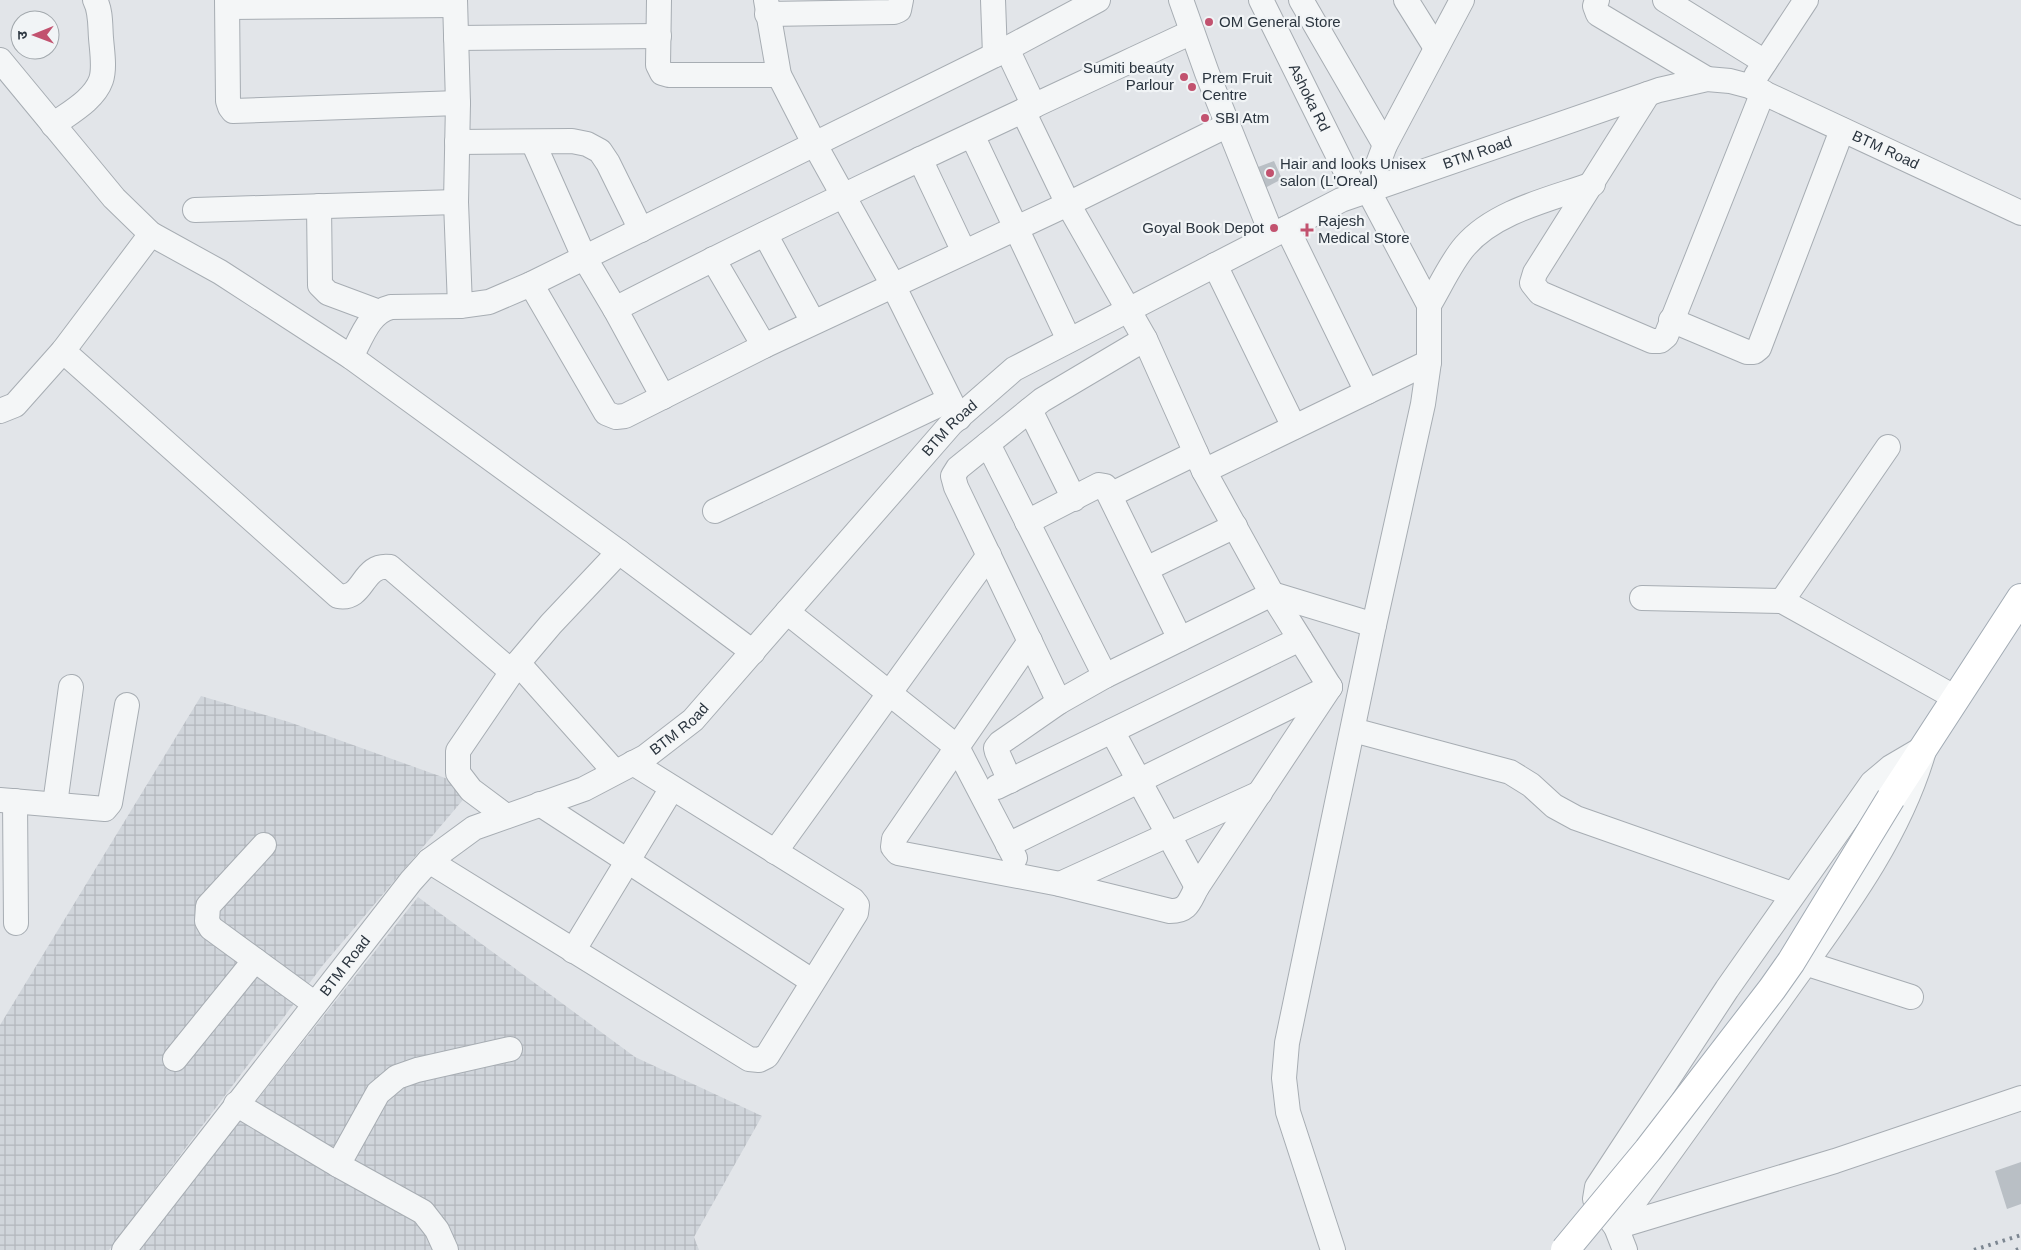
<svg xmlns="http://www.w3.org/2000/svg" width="2021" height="1250" font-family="Helvetica,'Noto Sans Devanagari',sans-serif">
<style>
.industrial{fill:url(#industrial-grid)}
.building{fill:#b9bfc5}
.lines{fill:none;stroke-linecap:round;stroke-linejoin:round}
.minor-casing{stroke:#a7adb3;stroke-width:26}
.major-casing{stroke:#a2abb4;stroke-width:30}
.minor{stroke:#f4f6f7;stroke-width:24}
.major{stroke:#fff;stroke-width:28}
.rail{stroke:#7c8691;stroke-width:4;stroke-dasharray:2.5 5;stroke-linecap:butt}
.major-bridge-casing{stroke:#a2abb4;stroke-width:30;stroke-linecap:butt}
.major-bridge{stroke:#fff;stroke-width:28}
.poi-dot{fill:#c2526f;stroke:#f1f4f6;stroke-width:2}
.labels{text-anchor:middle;stroke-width:4.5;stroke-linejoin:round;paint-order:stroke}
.poi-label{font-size:15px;fill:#2b353f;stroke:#f1f4f6;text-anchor:start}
.street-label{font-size:15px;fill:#2b353f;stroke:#f1f4f6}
</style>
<defs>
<pattern id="industrial-grid" width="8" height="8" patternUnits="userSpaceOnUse" patternTransform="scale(1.25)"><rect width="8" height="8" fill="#d0d5db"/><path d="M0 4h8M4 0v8" fill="none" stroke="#b3b7bd"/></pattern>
</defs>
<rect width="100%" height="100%" fill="#e2e5e9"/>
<path class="industrial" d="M201 696 289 722 473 788 323 965 109 1250H0V1025Z
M418 897 635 1057 762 1116 694 1237 699 1250H138Z"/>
<path class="building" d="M1274 161 1282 179 1265 188 1258 167Z
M2021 1162V1204L2007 1209 1995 1171Z"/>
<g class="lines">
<g class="minor-casing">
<g id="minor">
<path d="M227 0 228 101 230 107 233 111 458 103"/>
<path d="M455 0 458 103 456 202 460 306"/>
<path d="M659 0 658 65 662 73 669 75H779"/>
<path d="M766 0 779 75 815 145 893 285 959 418"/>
<path d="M993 0 995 55"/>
<path d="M1181 0 1207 73 1272 235"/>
<path id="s1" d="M1261 0 1357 194"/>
<path d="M1301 0 1385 145"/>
<path d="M1406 0 1436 48"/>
<path d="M1597 0 1595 6 1598 14 1707 79"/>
<path d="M1665 0 1765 62"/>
<path d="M228 7 455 5"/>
<path d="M767 14 894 12 899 10 901 0"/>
<path d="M456 38 659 36"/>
<path d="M1007 49 1034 106"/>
<path d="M0 60 114 198 151 234 220 272 351 357 619 552 753 652"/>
<path d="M1756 76 1806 0"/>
<path d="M1648 94 1535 273 1532 283 1540 293 1652 341H1660L1666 336 1763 92"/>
<path d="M1023 111 1068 204 1145 339 1204 471 1272 594 1330 687"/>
<path d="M53 125C69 113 94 100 101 80 105 68 102 51 101 38 100 25 101 11 95 0"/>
<path d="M972 135 1069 340"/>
<path d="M457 142 572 141 587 144 600 151 608 163 641 230"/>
<path d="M533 142 584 257 615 309 663 397"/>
<path d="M920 159 964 252"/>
<path d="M319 206 320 285 328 293 379 312"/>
<path d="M195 210 456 202"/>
<path d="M1287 228 1367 392"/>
<path d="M765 234 813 322"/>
<path d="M713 259 764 346"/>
<path d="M1215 265 1294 427"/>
<path d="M531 284 606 413 616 417 625 416 764 346 1068 204 1228 125"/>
<path d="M1429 305C1440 287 1451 262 1465 246 1495 211 1551 199 1593 184"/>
<path d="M615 309C805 211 999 122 1192 32"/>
<path d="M1671 320 1747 352H1754L1759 348 1842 130"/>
<path d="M63 351 338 596C365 601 361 563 390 567L512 672"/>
<path d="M351 357C361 339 369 312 391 307L460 306 489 302 531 284 995 55 1098 0"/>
<path d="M1030 410 1074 499"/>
<path d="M0 411 15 405 63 351 151 234"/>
<path d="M988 444 1105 676"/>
<path d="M1204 471 1429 362"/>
<path d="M1110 495 1196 453"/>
<path d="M715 511 949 400"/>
<path d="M1027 522 1099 485 1105 486 1180 639"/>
<path d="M1146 569 1235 526"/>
<path d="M1642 598 1782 601 1956 698"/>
<path d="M1782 601 1888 447"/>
<path d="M787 612 957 747 1015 858"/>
<path d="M1030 641 894 839 893 847 898 853 1060 884 1170 911C1188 911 1189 902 1197 887L1330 687"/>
<path d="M518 663 615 772"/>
<path d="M1059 702 956 487 953 476 958 468 1042 400 1145 339"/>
<path d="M1353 730 1510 772 1531 785 1554 806 1576 818 1792 894"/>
<path d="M1112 731 1197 887"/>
<path d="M1925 747C1899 841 1836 920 1780 999 1725 1075 1671 1151 1616 1227L1595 1199 1597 1187 1727 989 1872 783 1891 767Z"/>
<path d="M1010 781 997 752 996 748 1000 743 1059 702 1105 676 1272 594 1374 625"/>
<path d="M997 787 1300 639"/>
<path d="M0 800 105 809 110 803 127 705"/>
<path d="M15 801 16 923"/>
<path d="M55 804 71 687"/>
<path d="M540 804 812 981"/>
<path d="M506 816 471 790 458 773V751L518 663 551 624 619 552"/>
<path d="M264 845 208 906 207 921 211 928 315 1004"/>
<path d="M1008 845 1330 687"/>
<path d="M775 852 989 555"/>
<path d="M429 861 749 1059 759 1060 767 1056 856 913 857 905 853 900 633 763"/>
<path d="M1060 884 1260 793"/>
<path d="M573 951 672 788"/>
<path d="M1805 963 1911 997"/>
<path d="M175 1059 255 960"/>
<path d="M236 1104 338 1165 423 1212 437 1230 446 1250"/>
<path d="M338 1165 378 1093 397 1077 417 1070 510 1049"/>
<path id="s2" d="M124 1250 411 881 429 861 474 828 584 789 645 757 693 720 951 424 1014 369 1341 200 1659 90 1707 79 1730 81 1749 86 2021 213"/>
<path d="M1333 1250 1288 1112 1284 1078 1287 1043 1374 625 1423 404 1429 362V305L1368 190 1385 145 1462 0"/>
<path d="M1625 1250 1616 1227 1835 1161 2021 1098"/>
</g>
</g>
<g class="major-casing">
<path id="major" d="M1891 798 2021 598"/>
</g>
<use href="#minor" class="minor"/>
<use href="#major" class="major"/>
<path class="rail" d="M1974 1250 2021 1235
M2016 1250 2021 1248"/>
<g class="major-bridge-casing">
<path id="major-bridge" d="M1565 1250 1648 1150 1772 989 1791 962 1891 798"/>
</g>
<use href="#major-bridge" class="major-bridge"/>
</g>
<g class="poi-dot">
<circle cx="1209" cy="22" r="5"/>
<circle cx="1184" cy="77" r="5"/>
<circle cx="1192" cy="87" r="5"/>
<circle cx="1205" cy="118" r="5"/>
<circle cx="1270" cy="173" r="5"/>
<circle cx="1274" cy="228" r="5"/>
<path d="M1304.5 222.5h5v5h5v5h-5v5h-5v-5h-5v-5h5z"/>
</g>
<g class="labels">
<g class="poi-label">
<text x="1219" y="27">OM General Store</text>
<text x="1174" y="73" text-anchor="end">Sumiti beauty<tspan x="1174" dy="17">Parlour</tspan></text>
<text x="1202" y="83">Prem Fruit<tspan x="1202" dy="17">Centre</tspan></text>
<text x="1215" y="123">SBI Atm</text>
<text x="1280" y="169">Hair and looks Unisex<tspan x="1280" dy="17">salon (L'Oreal)</tspan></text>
<text x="1318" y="226">Rajesh<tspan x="1318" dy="17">Medical Store</tspan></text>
<text x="1264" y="233" text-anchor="end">Goyal Book Depot</text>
</g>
<g class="street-label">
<text dy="5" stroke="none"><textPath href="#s1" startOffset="109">Ashoka Rd</textPath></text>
<text dy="5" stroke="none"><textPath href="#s2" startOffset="2220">BTM Road</textPath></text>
<text dy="5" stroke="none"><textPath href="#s2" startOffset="1785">BTM Road</textPath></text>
<text dy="5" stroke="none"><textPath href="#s2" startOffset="1185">BTM Road</textPath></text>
<text dy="5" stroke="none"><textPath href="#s2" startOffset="780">BTM Road</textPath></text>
<text dy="5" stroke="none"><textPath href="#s2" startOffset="360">BTM Road</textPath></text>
</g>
</g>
<g transform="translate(35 35) rotate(269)"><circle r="24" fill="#f1f4f6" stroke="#a2a8ad"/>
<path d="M0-4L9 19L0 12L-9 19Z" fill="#c2526f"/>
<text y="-8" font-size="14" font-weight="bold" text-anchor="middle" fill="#2b353f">उ</text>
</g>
</svg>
